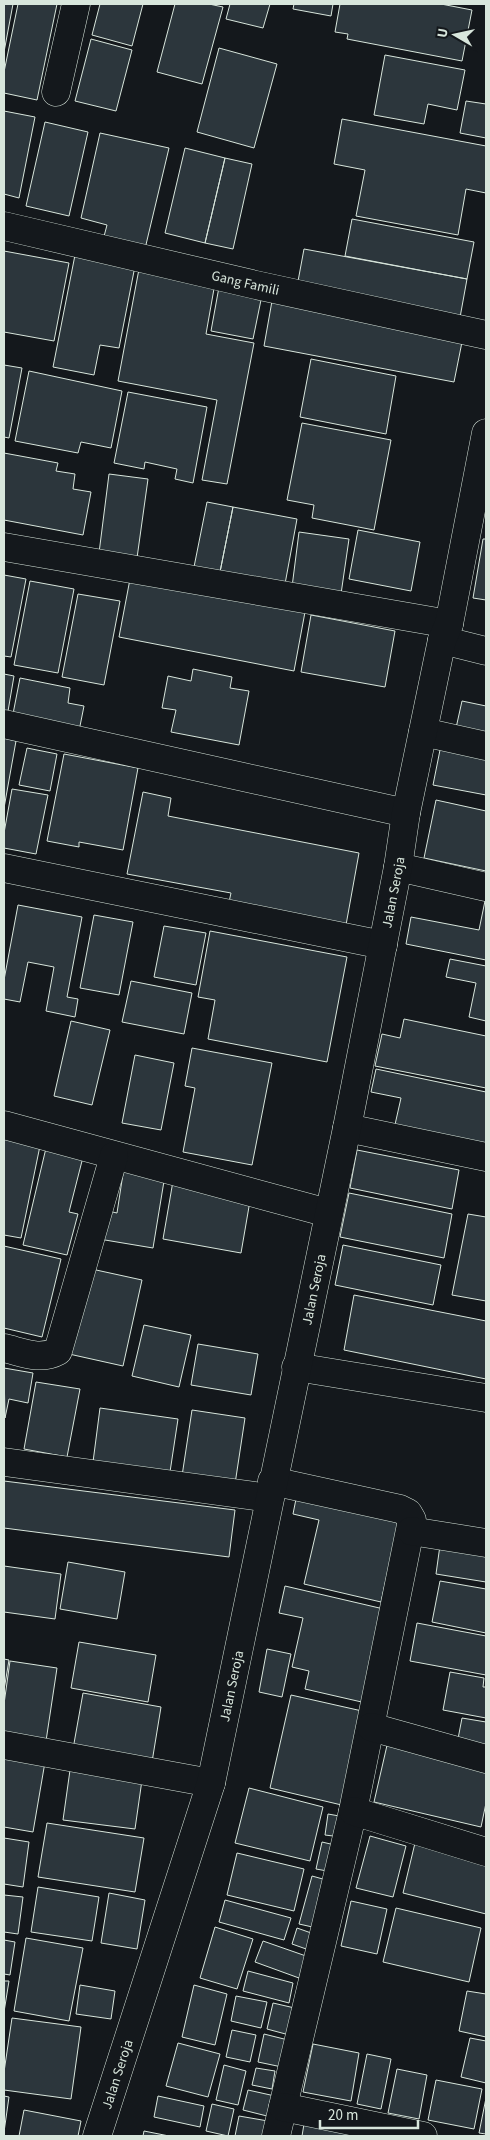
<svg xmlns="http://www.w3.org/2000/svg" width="490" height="2140" font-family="'Source Sans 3',sans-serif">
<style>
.building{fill:#2c363c;stroke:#d8e6dc}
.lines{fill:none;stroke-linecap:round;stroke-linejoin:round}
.minor-casing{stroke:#d8e6dc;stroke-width:29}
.minor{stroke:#14181c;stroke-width:28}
.labels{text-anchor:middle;stroke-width:4;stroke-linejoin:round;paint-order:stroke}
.street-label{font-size:14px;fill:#d8e6dc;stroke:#14181c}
</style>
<rect width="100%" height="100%" fill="#14181c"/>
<path class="building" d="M4 4H13L4 52Z
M18 4H57L37 100 4 93V72Z
M100 4H143L132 46 92 35Z
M175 4H209L223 7 202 84 157 72Z
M230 4H270L263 28 226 19Z
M294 4H333L331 16 293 9Z
M340 4H441L472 10 462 61 347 39 348 34 335 32Z
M91 39 132 50 116 111 75 101Z
M219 48 277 64 254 148 197 132Z
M385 55 465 70 457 110 428 104 424 124 374 115Z
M466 101 486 104V138L460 133Z
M4 111 35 117 19 198 4 194Z
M342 119 486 146V193L466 189 458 235 356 216 365 170 334 164Z
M45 122 88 132 69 216 26 206Z
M100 133 169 148 144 253 102 244 107 225 81 218Z
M185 148 225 158 205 243 165 233Z
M225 158 252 164 233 249 205 243Z
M352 219 474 242 467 279 345 256Z
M304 249 467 279 459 323 296 292Z
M4 251 69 263 54 341 4 332Z
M75 255 135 266 119 348 100 345 94 375 53 367Z
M139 269 215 283 206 334 254 343 227 484 202 480 217 400 118 381Z
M219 287 262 295 253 339 211 331Z
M272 301 463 337 454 382 264 346Z
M311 359 396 376 386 434 300 417Z
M4 365 22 368 9 438 4 437Z
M29 371 122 391 111 448 81 442 78 453 15 441Z
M128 392 207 407 193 483 175 479 177 469 145 462 144 469 114 463Z
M302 423 391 440 374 530 312 518 314 505 287 500Z
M4 453 58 463 56 471 75 474 73 489 91 492 83 535 4 520Z
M109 474 148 479 137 558 99 553Z
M207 502 233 507 220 572 194 567Z
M233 507 297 519 285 584 220 572Z
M358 530 420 542 411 591 349 579Z
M299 532 349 539 341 594 292 587Z
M483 539H486V600L473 598Z
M4 575 26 579 11 657 4 656Z
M130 579 305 612 294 671 119 637Z
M30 581 74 589 58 673 14 665Z
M78 594 120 601 104 685 62 677Z
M311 615 395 631 385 687 301 672Z
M193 669 232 677 230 688 249 691 239 745 171 732 176 710 162 708 168 676 191 681Z
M4 674 14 676 7 717 4 716Z
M20 678 70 688 68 703 84 706 79 731 12 719Z
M462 701 486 706V734L456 728Z
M4 738 16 741 4 808Z
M442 740 486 749V795L433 785Z
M27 748 57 754 50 791 19 785Z
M64 754 138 768 123 850 79 842V847L47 841Z
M12 789 48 795 36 854 4 848V833Z
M143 792 171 798 168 816 359 853 346 925 229 902 231 893 127 874Z
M436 800 486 811V871L424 858Z
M486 896V960L406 944 411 917 479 930Z
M18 905 82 917 67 997 78 999 75 1017 46 1011 54 967 28 962 20 1002 4 999V980Z
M94 915 133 922 119 995 80 988Z
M164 926 206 933 196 985 154 977Z
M210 931 347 957 327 1062 208 1039 215 1000 198 997Z
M450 959 486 966V1021L469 1017 476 983 446 977Z
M131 981 192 993 184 1034 122 1022Z
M404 1019 486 1036V1088L375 1066 382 1034 400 1038Z
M71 1021 110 1030 92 1105 54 1096Z
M192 1048 272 1063 252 1165 183 1152 195 1088 185 1086Z
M135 1055 174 1063 161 1130 122 1123Z
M376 1069 486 1092V1147L394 1129 401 1098 371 1092Z
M4 1139 41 1141 21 1238 4 1235Z
M46 1148 83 1157 69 1212 78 1214 67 1255 23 1245Z
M357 1150 459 1170 452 1209 350 1188Z
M124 1167 165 1175 153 1248 99 1239 104 1210 117 1213Z
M173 1181 251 1195 241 1253 163 1239Z
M349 1193 452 1214 444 1258 340 1237Z
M468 1214 486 1217V1301L452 1295Z
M343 1245 441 1265 433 1305 335 1285Z
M4 1246 61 1259 42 1337 4 1328Z
M87 1268 142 1280 123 1366 69 1354Z
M354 1295 486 1321V1379L344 1350Z
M144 1325 191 1335 179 1387 132 1376Z
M198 1344 258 1354 251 1395 191 1385Z
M4 1368 33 1373 28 1403 9 1399 5 1418Z
M36 1382 80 1389 67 1457 24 1449Z
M100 1408 178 1419 170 1472 93 1462Z
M192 1410 245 1418 235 1484 182 1476Z
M4 1481 235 1510 229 1557 4 1528Z
M297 1494 400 1518 381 1602 304 1584 319 1520 293 1514Z
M441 1538 486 1545V1582L436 1574Z
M68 1562 125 1572 117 1619 60 1609Z
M4 1566 61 1574 55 1619 4 1612Z
M440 1581 486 1589V1633L432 1622Z
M285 1586 388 1610 366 1703 305 1689 309 1671 292 1667 303 1618 279 1613Z
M417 1623 486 1636V1675L410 1661Z
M79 1642 156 1655 148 1702 71 1688Z
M267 1649 291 1654 282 1697 259 1692Z
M4 1659 9 1660 4 1690Z
M10 1661 57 1668 46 1741 4 1735V1704Z
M450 1672 484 1678 483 1687H486V1718L443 1710Z
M83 1693 161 1707 152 1762 73 1749Z
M291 1695 371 1713 350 1807 270 1788Z
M462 1718 486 1722V1749L457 1744Z
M388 1741 486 1763V1803L481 1827 374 1802Z
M4 1754 45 1762 33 1832 4 1827Z
M71 1763 143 1773 135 1829 63 1820Z
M249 1788 323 1807 310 1861 235 1843Z
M328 1814 345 1817 341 1837 325 1835Z
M47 1823 144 1838 135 1892 38 1877Z
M370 1836 406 1846 393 1897 356 1888Z
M4 1838 29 1842 23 1887 4 1884Z
M322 1842 339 1846 333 1872 316 1869Z
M415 1843 486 1860V1914L403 1893Z
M237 1853 304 1869 294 1911 227 1895Z
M312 1876 330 1881 317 1928 299 1924Z
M38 1887 99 1897 92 1941 31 1932Z
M109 1893 145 1900 137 1949 101 1943Z
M4 1895 23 1897 18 1934 4 1932Z
M225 1900 291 1918 284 1940 219 1922Z
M351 1901 387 1909 377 1954 341 1946Z
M396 1908 481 1928 469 1982 383 1962Z
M215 1927 253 1939 237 1989 200 1978Z
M297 1928 314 1934 309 1950 292 1944Z
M26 1938 83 1948 69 2021 14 2011Z
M4 1940 15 1942 10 1975 4 1974Z
M263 1941 306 1956 299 1978 255 1962Z
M248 1971 293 1983 289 2003 243 1991Z
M4 1981H9L4 2012Z
M80 1985 115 1991 111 2019 76 2014Z
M194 1985 227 1994 215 2045 182 2037Z
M467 1991 486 1994V2037L459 2031Z
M236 1996 267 2002 261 2028 231 2021Z
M273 2003 299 2009 293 2036 267 2029Z
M12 2018 81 2027 71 2099 4 2090V2072Z
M232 2030 256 2035 250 2062 226 2057Z
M264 2034 288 2040 282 2067 258 2062Z
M470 2038 486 2041V2083L461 2077Z
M178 2043 220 2054 208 2097 166 2086Z
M313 2044 359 2053 351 2101 303 2092Z
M367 2054 391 2059 381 2109 357 2104Z
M224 2065 246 2071 238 2105 216 2100Z
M256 2068 275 2071 272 2089 252 2085Z
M397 2069 427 2075 419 2119 388 2113Z
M436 2080 482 2089 474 2129 428 2120Z
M248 2090 275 2096 271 2117 243 2110Z
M4 2096 9 2097 4 2132Z
M158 2096 204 2106 200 2127 154 2117Z
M486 2098V2134L479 2133Z
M212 2104 234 2109 228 2136 206 2131Z
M24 2110 81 2121 78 2136H19Z
M239 2116 268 2121 265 2136H235Z
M304 2124 359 2136H302Z
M144 2131 169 2136H143Z"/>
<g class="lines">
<g class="minor-casing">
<g id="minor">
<path d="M56 92 76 4"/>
<path id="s1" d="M4 226 256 285 486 335"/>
<path d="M4 547 449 624"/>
<path d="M442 640 486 651"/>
<path d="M4 724 406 813"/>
<path d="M423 732 486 746"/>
<path d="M398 867 486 887"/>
<path d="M4 868 383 945"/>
<path d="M4 1125 328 1213"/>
<path d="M347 1128 486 1157"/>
<path d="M4 1348C22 1352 40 1361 58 1351L114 1156"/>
<path d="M296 1367 486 1398"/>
<path d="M4 1462 269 1498"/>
<path d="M272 1481 400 1509 408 1513 412 1520 353 1811 276 2136"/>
<path d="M411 1531 486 1543"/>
<path d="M371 1727 486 1759"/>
<path d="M4 1745 211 1783"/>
<path d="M353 1811 486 1852"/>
<path d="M283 2107 423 2136"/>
<path id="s2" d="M97 2136 211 1783 347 1128 398 867 406 813 442 640 449 624 486 433"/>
</g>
</g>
<use href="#minor" class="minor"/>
</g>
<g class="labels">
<g class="street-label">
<text dy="5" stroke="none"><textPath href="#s1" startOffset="248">Gang Famili</textPath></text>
<text dy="5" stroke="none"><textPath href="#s2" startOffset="1280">Jalan Seroja</textPath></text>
<text dy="5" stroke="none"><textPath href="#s2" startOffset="875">Jalan Seroja</textPath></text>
<text dy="5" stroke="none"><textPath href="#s2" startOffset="470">Jalan Seroja</textPath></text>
<text dy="5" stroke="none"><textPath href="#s2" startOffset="65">Jalan Seroja</textPath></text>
</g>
</g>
<rect width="490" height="2140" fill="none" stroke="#d8e6dc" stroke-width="10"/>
<g transform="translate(455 35) rotate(279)" stroke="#14181c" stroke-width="4" paint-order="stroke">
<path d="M0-4L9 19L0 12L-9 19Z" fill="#d8e6dc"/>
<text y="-8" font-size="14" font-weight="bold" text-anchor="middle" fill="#d8e6dc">U</text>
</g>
<path d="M320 2120v8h98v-8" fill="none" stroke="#d8e6dc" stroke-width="2.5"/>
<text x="328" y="2120" font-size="15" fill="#d8e6dc" stroke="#14181c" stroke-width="4" paint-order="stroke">20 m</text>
</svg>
